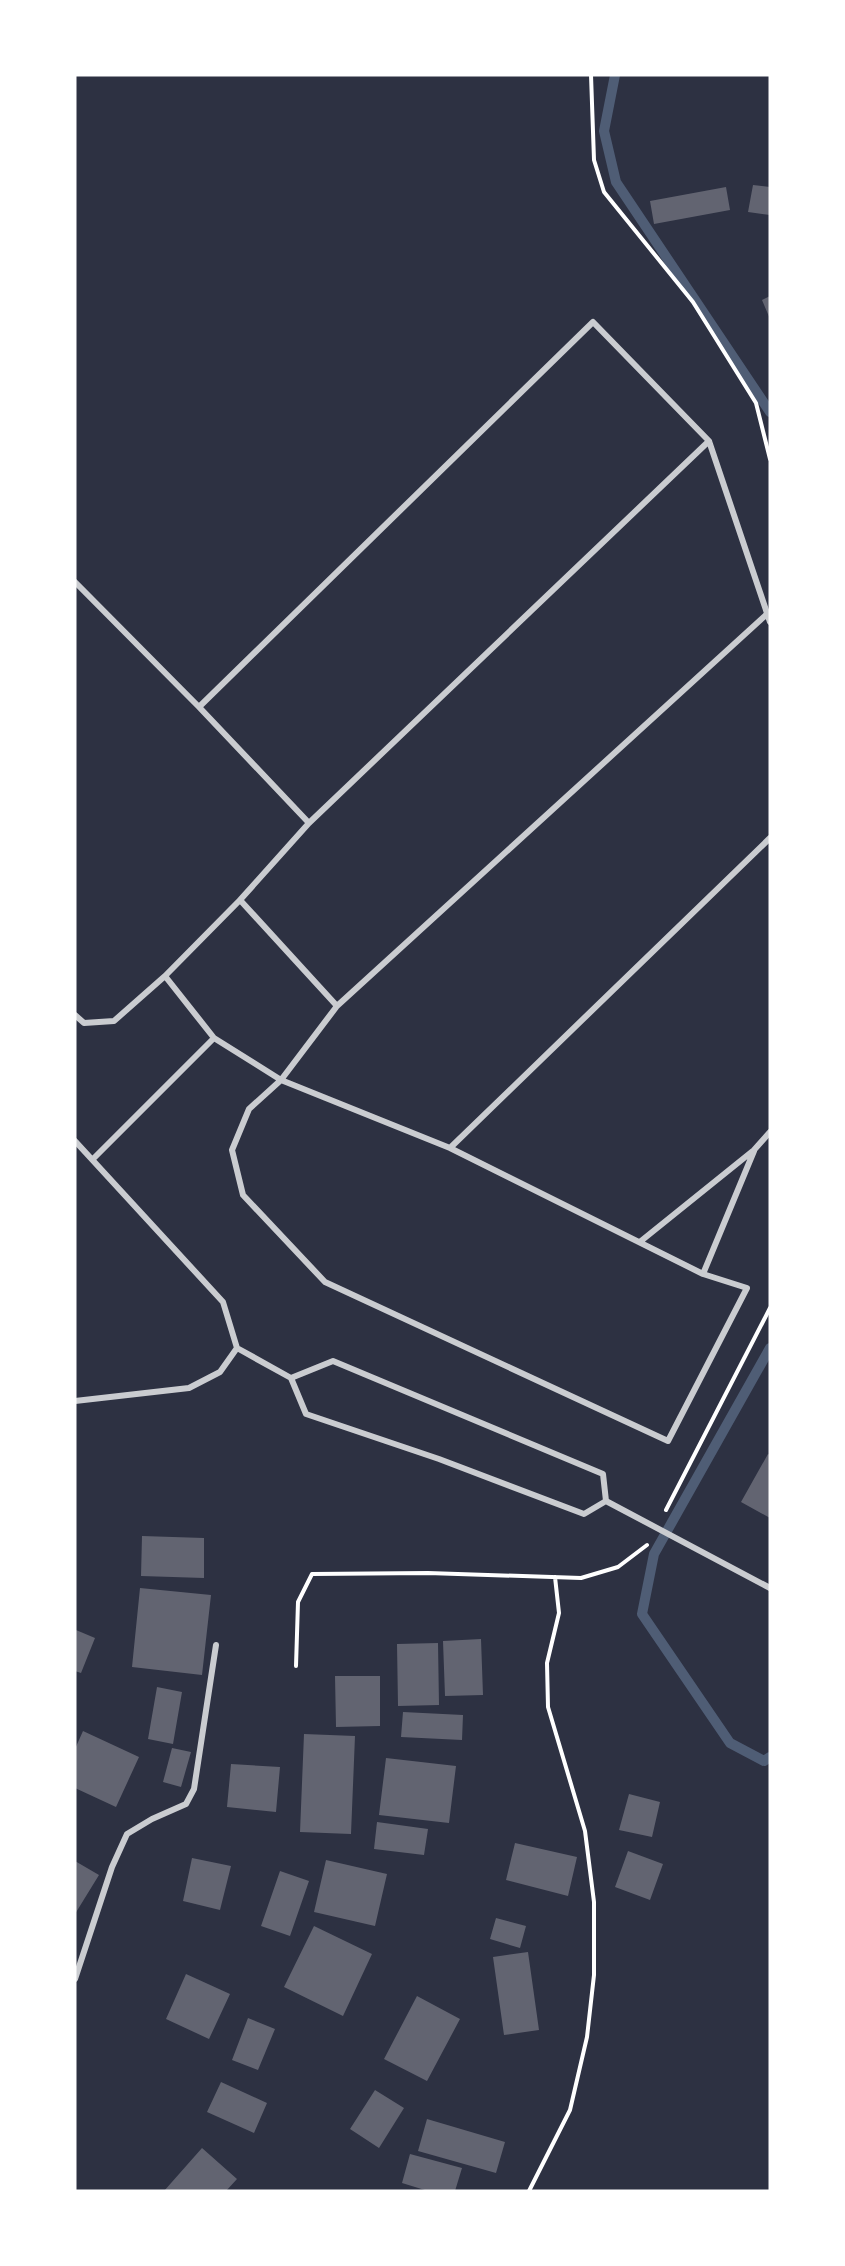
<svg xmlns="http://www.w3.org/2000/svg" width="845" height="2266" font-family="Figtree,sans-serif">
<style>
.lines{fill:none;stroke-linecap:round;stroke-linejoin:round}
.stream{stroke:#4f5d75;stroke-width:10}
.building{fill:#626471}
.path{stroke:#fff;stroke-width:4}
.minor{stroke:#caccd0;stroke-width:6}
</style>
<rect width="100%" height="100%" fill="#2d3142"/>
<g class="lines">
<path class="stream" d="M615 75 604 131 616 182 770 412
M770 1348 654 1554 642 1614 730 1743 764 1761 770 1757"/>
</g>
<path class="building" d="M753 185 770 187V215L748 212Z
M726 187 730 210 654 224 650 201Z
M770 296V319L762 300Z
M768 1454 770 1455V1518L741 1502Z
M142 1536 204 1538V1578L141 1576Z
M140 1588 211 1595 202 1675 132 1667Z
M76 1630 95 1638 81 1673 75 1671Z
M481 1639 483 1695 445 1696 443 1641Z
M438 1643 439 1705 398 1706 397 1644Z
M335 1676H380V1726L336 1727Z
M157 1687 182 1692 173 1744 148 1739Z
M403 1712 463 1715 462 1740 401 1737Z
M83 1731 139 1757 116 1807 75 1788V1749Z
M304 1734 355 1736 351 1834 300 1832Z
M172 1748 191 1752 181 1787 163 1782Z
M386 1758 456 1766 449 1823 379 1815Z
M231 1764 280 1767 276 1812 227 1807Z
M629 1794 660 1802 652 1837 619 1830Z
M377 1822 428 1829 424 1855 374 1849Z
M515 1843 577 1857 568 1896 506 1880Z
M628 1851 663 1864 650 1900 615 1887Z
M192 1858 231 1866 220 1910 183 1901Z
M326 1860 387 1874 375 1926 314 1912Z
M75 1861 99 1875 75 1914Z
M280 1871 309 1881 290 1936 261 1926Z
M496 1918 526 1926 520 1948 490 1939Z
M314 1926 372 1954 343 2016 284 1987Z
M528 1952 539 2030 504 2035 493 1957Z
M186 1974 230 1994 209 2039 166 2019Z
M417 1996 460 2019 427 2081 384 2059Z
M248 2018 275 2029 258 2070 232 2060Z
M221 2082 267 2103 254 2133 207 2112Z
M375 2090 404 2108 379 2148 350 2129Z
M427 2119 505 2142 496 2173 418 2151Z
M202 2148 237 2179 226 2191H164Z
M410 2154 462 2168 455 2191H428L402 2183Z"/>
<g class="lines">
<path class="path" d="M591 75 594 160 604 192 693 302 756 403 770 459
M666 1510 770 1308
M296 1666 298 1602 312 1574 428 1573 581 1578 618 1567 647 1545
M529 2191 570 2110 587 2037 594 1975V1902L585 1831 548 1707 547 1663 559 1613 555 1577"/>
<path class="minor" d="M709 441 309 823 240 900 165 976 214 1038 281 1080 450 1148 703 1274 747 1288 668 1441 325 1282 243 1195 232 1150 249 1109 281 1080 337 1006 767 614
M75 582 199 707
M309 823 199 707 593 322 709 441 770 622
M240 900 337 1006
M75 1015 84 1023 114 1021 165 976
M75 1141 223 1302 237 1348 291 1378 306 1414 439 1459 584 1514 606 1501
M450 1148 770 838
M93 1159 214 1038
M641 1241 754 1150 770 1132
M703 1274 754 1151
M291 1378 333 1361 603 1474 606 1501
M75 1401 189 1388 220 1372 237 1348
M606 1501 770 1588
M75 1979 112 1867 127 1834 152 1819 186 1804 194 1789 216 1645"/>
</g>
<rect width="845" height="2266" fill="none" stroke="#ffffff" stroke-width="153"/>
</svg>
